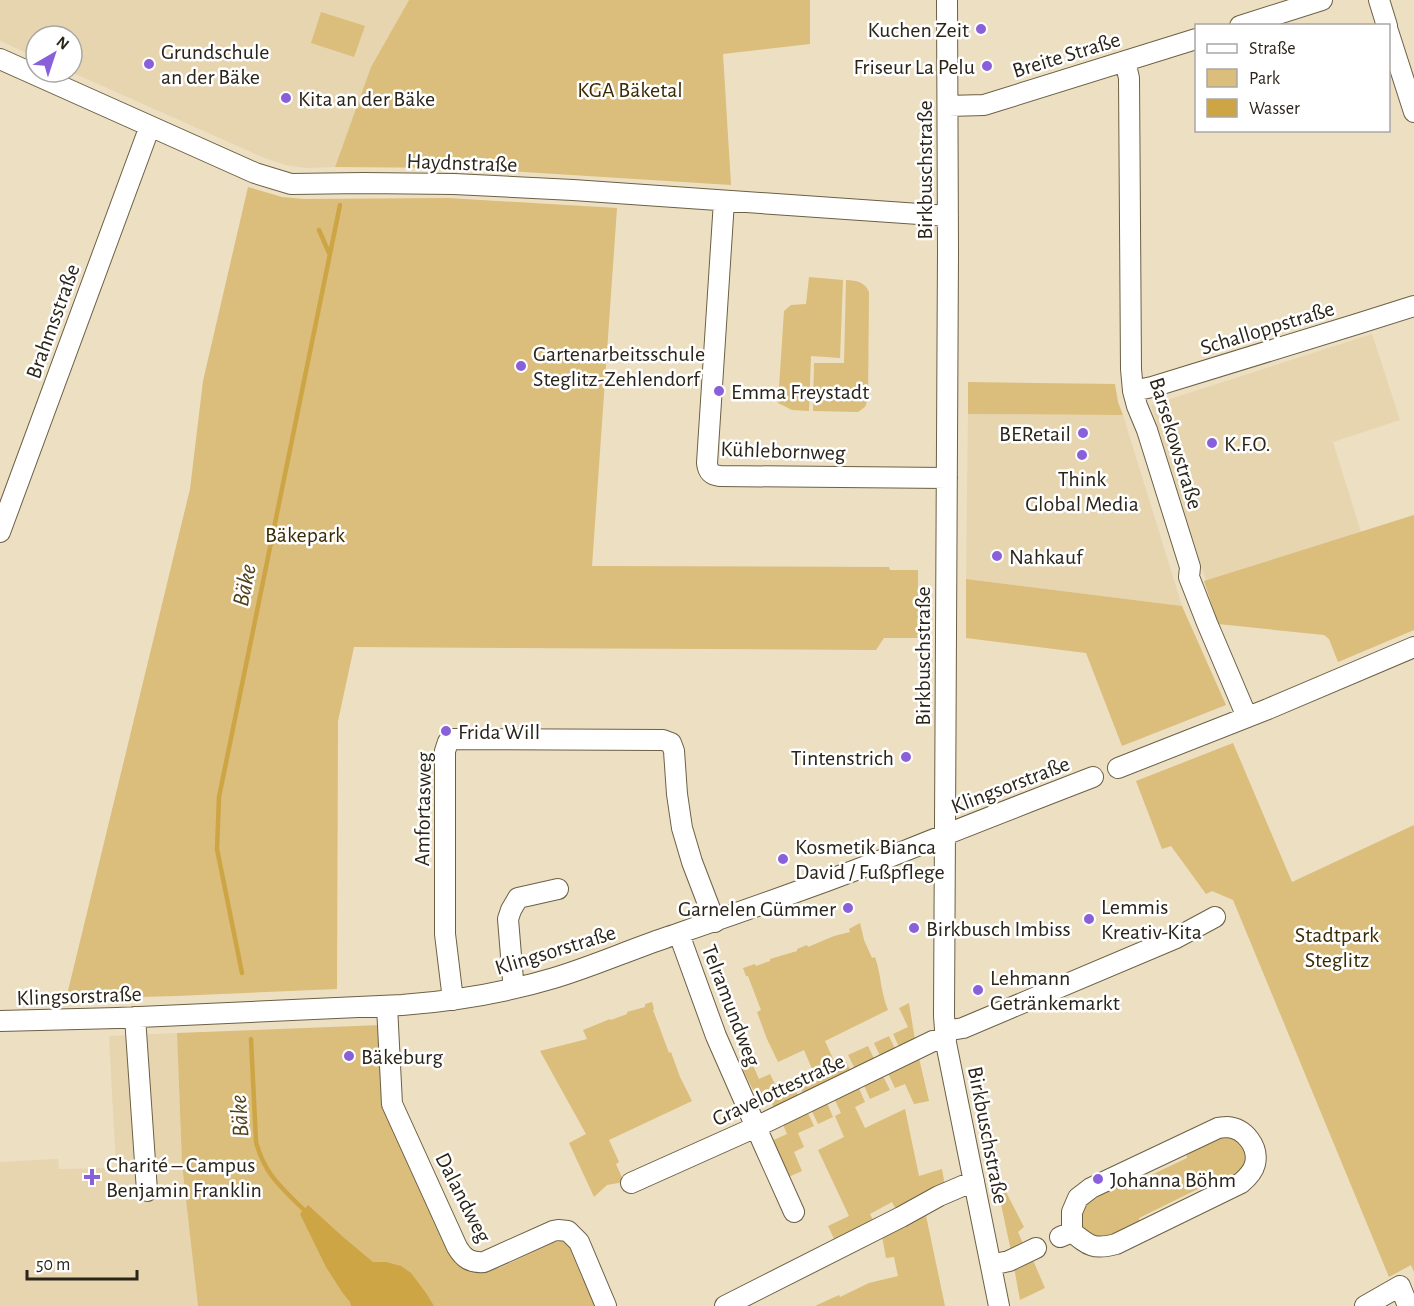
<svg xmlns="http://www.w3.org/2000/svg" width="1414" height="1306" font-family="'Alegreya Sans',sans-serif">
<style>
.built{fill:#e7d5b0}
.green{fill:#dbbd7c}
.water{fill:#cda545}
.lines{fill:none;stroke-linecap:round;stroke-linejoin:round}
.stream{stroke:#cda545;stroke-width:4.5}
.minor-casing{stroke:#6c6045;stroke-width:22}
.minor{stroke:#fff;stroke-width:20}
.poi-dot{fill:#8960da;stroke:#fff;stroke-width:2}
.labels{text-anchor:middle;stroke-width:5;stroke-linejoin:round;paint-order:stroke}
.poi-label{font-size:22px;fill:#2a2419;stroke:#fff;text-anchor:start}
.street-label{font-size:22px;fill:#2a2419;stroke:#fff}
.park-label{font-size:22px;fill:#3a2a00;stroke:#fff}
.water-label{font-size:24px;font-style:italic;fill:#514018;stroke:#fff}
</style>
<rect width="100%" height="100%" fill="#eddfc1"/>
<path class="built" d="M0 0H409L371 67 335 167 307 168 285 165 262 157 71 72H72V36H36V57L0 41Z
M1372 334 1400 420 1333 442 1361 532 1206 581 1151 405Z
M968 414 1123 415 1182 606 966 579Z
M177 1033 182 1164 198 1306H0V1162L58 1159 59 1169 116 1168 109 1036Z"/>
<path class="green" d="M409 0H810V44L723 54 731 185 461 168 335 167 371 67Z
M321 12 365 26 354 57 311 43Z
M248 187 282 197 304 199 448 198 617 208 592 566 889 567 890 570H918V638H884L876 650 354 647 338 721 337 989 176 996 66 999 190 489 203 381Z
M809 277 843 280 840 358 811 356 809 411 792 410 778 403 784 311 791 305 806 304Z
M846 280C857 281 864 281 869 292L868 399 865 407 858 412 813 411 814 363H844Z
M968 382 1115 384 1118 402 1123 415 968 414Z
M1414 515V630L1338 662 1329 639 1324 635 1218 624 1204 581Z
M966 579 1182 606 1226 705 1122 746 1086 653 966 638Z
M1233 743 1292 882 1414 825V1272L1411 1265 1389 1277 1233 900 1212 891 1206 894 1171 846 1162 849 1136 781Z
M860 923 864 940 872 958 875 957C881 974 881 994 888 1010L825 1041 834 1061 844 1057 853 1076 805 1097 796 1079 813 1071 804 1050 778 1062 767 1039 757 1012 761 1010 748 976H746L743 968 755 964 756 966 770 961V959L797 951V949L807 945 808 947 834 936 850 932 849 929Z
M652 1002 654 1009 653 1010 669 1053 671 1052 680 1077 692 1101 609 1140 619 1162 616 1164 624 1182 607 1185 594 1197 569 1143 586 1134 540 1051 587 1039 583 1030 610 1019 611 1020 627 1014V1012L645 1007V1004Z
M909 1003 916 1046 902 1053 893 1034 908 1027 899 1008Z
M381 1025 386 1099 454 1254 499 1268 555 1242 562 1241 569 1246 582 1278 601 1306H198L182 1164 177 1033Z
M889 1036 898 1055 883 1062 874 1043Z
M868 1046 877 1065 858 1075 848 1055Z
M918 1054 929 1101 914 1104 905 1084 895 1088 886 1069Z
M752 1063 759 1079 770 1074 777 1088 791 1082 800 1099 776 1111 769 1098 759 1102 742 1068Z
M881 1072 890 1090 870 1099 862 1081Z
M857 1084 865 1102 855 1107 865 1128 905 1109 919 1176 942 1169 945 1186 898 1214 892 1202 870 1214 876 1226 837 1245 828 1226 849 1216 818 1150 844 1137 835 1116 841 1113 833 1096Z
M825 1098 833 1117 818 1124 809 1105Z
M805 1107 814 1126 798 1133 804 1147 794 1152 802 1171 784 1179 767 1143 787 1134 780 1118Z
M1235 1132 1252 1165 1212 1193 1204 1186 1139 1218 1140 1228 1093 1241 1076 1221 1078 1207 1125 1175 1128 1186 1187 1158 1186 1146Z
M1006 1192 1024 1227 1018 1232 1024 1246 1011 1251 999 1195Z
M925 1211 945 1306H815L839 1295 840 1297 869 1283 898 1276 894 1257 886 1258 882 1236Z
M1032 1258 1045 1288 1020 1300 1014 1267Z"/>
<path class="water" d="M308 1205 343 1237 373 1262H386L401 1266 411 1273 426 1293 434 1306H351L350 1302 342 1292 326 1267 300 1214Z"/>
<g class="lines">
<path class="stream" d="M319 230 329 253
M242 973 217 849 219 797 340 205
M251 1039 256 1142C265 1175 281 1187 304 1210"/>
<g class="minor-casing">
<path id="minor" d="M947 0 948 251 944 1016 946 1043 999 1306
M1379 0 1387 26
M1240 26 1322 0
M1388 31 1414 112
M0 59 255 173 291 184 363 183 454 184 573 190 948 216
M1125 61 1129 78 1131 369 1133 391 1137 406 1147 430 1190 567 1189 577 1207 623 1247 717
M948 106 984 105 1196 39
M724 201 707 463C708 472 711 475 720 476L947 478
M1133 391 1152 387 1357 324 1414 306
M0 532 150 126
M1118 768 1268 709 1414 647
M679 934 716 1036 763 1143 794 1212
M515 988 513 980 508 919 511 910 518 898 558 889
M453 1000 445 934V751L448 742 452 739 663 740 671 743 674 751 677 794 682 828 692 862 715 922
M387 1006 392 1104 457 1247C464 1259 471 1263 484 1262L553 1231 558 1230 568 1231 579 1242 606 1306
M135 1017 147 1191
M0 1021 117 1018 402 1005C454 1001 504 993 554 978 591 967 627 951 665 938 746 910 828 882 907 850 969 825 1031 801 1093 777
M945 1031 963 1028 1176 938 1215 917
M631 1183 756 1127 933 1041 946 1040
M1060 1237 1072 1232C1089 1246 1094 1250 1116 1244L1241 1183C1247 1178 1253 1172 1255 1164 1259 1147 1245 1128 1227 1127 1226 1127 1218 1128 1218 1128L1091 1188 1078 1198 1072 1212V1232
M991 1265 1009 1261 1036 1248
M725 1306 901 1217 939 1196 974 1181
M1365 1306 1400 1286 1408 1306"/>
</g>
<use href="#minor" class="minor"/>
</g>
<g class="poi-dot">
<circle cx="981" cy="29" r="6"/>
<circle cx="149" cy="64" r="6"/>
<circle cx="987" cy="66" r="6"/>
<circle cx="286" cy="98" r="6"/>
<circle cx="521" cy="366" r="6"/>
<circle cx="719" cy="391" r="6"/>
<circle cx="1083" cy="433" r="6"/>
<circle cx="1212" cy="443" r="6"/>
<circle cx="1082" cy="455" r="6"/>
<circle cx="997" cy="556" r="6"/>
<circle cx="446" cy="731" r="6"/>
<circle cx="906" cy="757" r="6"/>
<circle cx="783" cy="859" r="6"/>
<circle cx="848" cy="908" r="6"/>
<circle cx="1089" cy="919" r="6"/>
<circle cx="914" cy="928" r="6"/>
<circle cx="978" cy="990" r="6"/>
<circle cx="349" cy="1056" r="6"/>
<path d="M89 1168h6v6h6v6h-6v6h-6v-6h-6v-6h6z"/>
<circle cx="1098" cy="1179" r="6"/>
</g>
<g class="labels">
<g class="poi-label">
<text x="969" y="37" text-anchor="end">Kuchen Zeit</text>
<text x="161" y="59">Grundschule<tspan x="161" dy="25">an der Bäke</tspan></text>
<text x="975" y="74" text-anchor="end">Friseur La Pelu</text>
<text x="298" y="106">Kita an der Bäke</text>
<text x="533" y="361">Gartenarbeitsschule<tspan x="533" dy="25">Steglitz-Zehlendorf</tspan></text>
<text x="731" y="399">Emma Freystadt</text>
<text x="1071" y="441" text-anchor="end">BERetail</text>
<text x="1224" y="451">K.F.O.</text>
<text x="1082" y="486" text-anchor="middle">Think<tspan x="1082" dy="25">Global Media</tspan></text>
<text x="1009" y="564">Nahkauf</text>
<text x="458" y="739">Frida Will</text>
<text x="894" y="765" text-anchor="end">Tintenstrich</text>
<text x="795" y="854">Kosmetik Bianca<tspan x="795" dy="25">David / Fußpflege</tspan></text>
<text x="1101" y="914">Lemmis<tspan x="1101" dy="25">Kreativ-Kita</tspan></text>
<text x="836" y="916" text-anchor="end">Garnelen Gümmer</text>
<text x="926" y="936">Birkbusch Imbiss</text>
<text x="990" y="985">Lehmann<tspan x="990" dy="25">Getränkemarkt</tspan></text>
<text x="361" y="1064">Bäkeburg</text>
<text x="106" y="1172">Charité – Campus<tspan x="106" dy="25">Benjamin Franklin</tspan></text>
<text x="1110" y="1187">Johanna Böhm</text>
</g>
<g class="street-label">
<text transform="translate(1066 54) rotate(-17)" y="8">Breite Straße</text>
<text transform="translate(462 162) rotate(2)" y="8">Haydnstraße</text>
<text transform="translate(924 170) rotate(-90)" y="8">Birkbuschstraße</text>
<text transform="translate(52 321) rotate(-70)" y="8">Brahmsstraße</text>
<text transform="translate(1267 327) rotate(-17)" y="8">Schalloppstraße</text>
<text transform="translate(1177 443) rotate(73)" y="8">Barsekowstraße</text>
<text transform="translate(783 450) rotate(2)" y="8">Kühlebornweg</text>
<text transform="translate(922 656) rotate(-90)" y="8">Birkbuschstraße</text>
<text transform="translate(1010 784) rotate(-21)" y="8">Klingsorstraße</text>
<text transform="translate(422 809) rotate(-89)" y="8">Amfortasweg</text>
<text transform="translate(555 949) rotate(-17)" y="8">Klingsorstraße</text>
<text transform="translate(79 995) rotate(-2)" y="8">Klingsorstraße</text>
<text transform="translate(732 1005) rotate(69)" y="8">Telramundweg</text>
<text transform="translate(778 1089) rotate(-25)" y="8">Gravelottestraße</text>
<text transform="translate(989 1135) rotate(79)" y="8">Birkbuschstraße</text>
<text transform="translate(464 1197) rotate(63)" y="8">Dalandweg</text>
</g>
<g class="park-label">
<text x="630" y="97">KGA Bäketal</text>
<text x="305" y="542">Bäkepark</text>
<text x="1337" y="942">Stadtpark<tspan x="1337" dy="25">Steglitz</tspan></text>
</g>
<g class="water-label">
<text transform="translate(244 585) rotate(-78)" y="8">Bäke</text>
<text transform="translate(239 1116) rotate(-94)" y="8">Bäke</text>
</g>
</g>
<rect x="1195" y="24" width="195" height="108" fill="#ffffff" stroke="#aaa7a3" stroke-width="1.5"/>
<rect x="1207" y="44" width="30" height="9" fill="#ffffff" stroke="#aaa7a3" stroke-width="1.5"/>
<text x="1249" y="54" font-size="18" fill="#2a2419">Straße</text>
<rect x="1207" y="69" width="30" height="18" fill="#dbbd7c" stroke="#aaa7a3" stroke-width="1.5"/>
<text x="1249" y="84" font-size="18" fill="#2a2419">Park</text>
<rect x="1207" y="99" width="30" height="18" fill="#cda545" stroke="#aaa7a3" stroke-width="1.5"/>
<text x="1249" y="114" font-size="18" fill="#2a2419">Wasser</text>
<g transform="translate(54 54) rotate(39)"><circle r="28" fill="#ffffff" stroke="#aaa7a3" stroke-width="1.5"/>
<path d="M0-4.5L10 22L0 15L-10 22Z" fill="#8960da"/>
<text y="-9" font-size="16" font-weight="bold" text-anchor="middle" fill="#2a2419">N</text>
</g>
<path d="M27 1270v9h110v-9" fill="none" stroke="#2a2419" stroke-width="3"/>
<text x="36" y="1270" font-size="18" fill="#2a2419" stroke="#ffffff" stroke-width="4.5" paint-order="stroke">50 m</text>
</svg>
